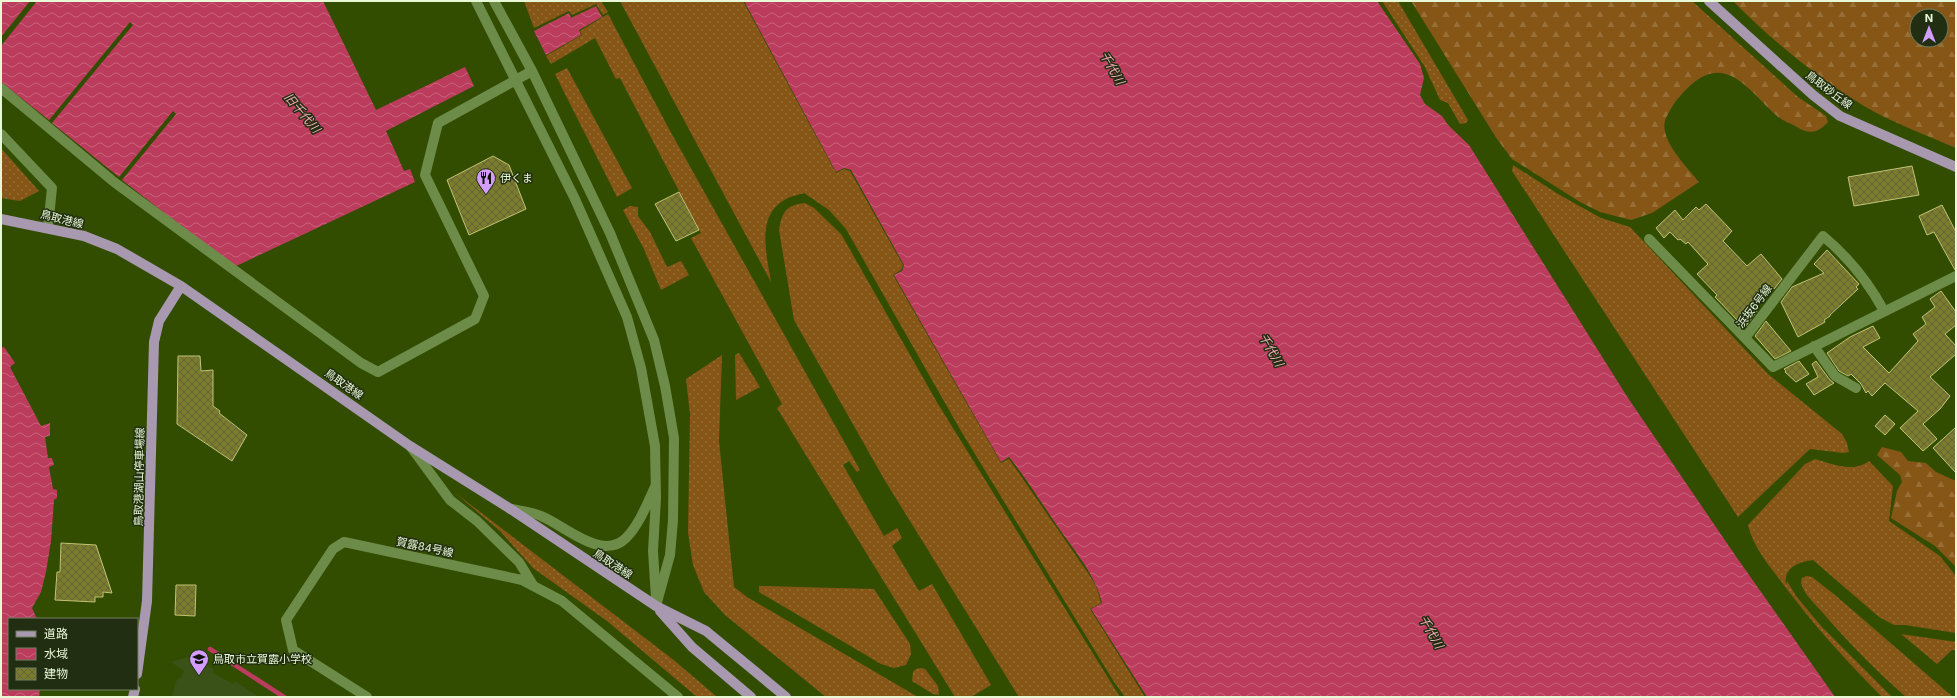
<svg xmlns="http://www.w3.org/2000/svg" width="1957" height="698" font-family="Inter,'Noto Sans JP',sans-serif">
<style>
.built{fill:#3a5217}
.grass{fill:url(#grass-dots)}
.forest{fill:url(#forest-firs);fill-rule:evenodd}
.water{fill:url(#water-waves)}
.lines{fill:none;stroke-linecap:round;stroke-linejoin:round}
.stream{stroke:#bb3c5d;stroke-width:4.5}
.building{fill:url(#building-cross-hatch);stroke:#c3c375}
.minor{stroke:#6e8c49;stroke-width:10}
.major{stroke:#a899b0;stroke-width:10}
.labels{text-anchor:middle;stroke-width:3;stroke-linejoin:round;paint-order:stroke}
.street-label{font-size:11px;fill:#e8f9d6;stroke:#222e12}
.poi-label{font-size:11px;fill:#e8f9d6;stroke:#222e12;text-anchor:start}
.water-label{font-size:12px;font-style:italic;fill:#f1b0ba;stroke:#222e12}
</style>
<defs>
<pattern id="grass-dots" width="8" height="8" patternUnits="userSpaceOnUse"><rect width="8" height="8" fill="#865616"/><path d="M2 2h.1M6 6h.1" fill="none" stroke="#976f37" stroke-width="1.8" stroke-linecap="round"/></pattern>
<pattern id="forest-firs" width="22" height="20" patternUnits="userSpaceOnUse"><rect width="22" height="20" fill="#865616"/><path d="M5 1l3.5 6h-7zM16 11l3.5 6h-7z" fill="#976f37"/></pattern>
<pattern id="water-waves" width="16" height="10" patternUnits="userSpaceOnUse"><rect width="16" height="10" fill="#bb3c5d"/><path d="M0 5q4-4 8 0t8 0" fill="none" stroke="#c7637b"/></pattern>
<pattern id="building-cross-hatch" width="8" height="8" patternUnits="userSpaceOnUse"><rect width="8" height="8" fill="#7b7b2e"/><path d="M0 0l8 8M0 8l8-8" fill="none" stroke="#636536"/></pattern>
</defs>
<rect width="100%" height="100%" fill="#324d00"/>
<path class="built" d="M192 656 214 669 213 673 233 684 235 681 259 697H172L177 679 181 678 184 671 171 662Z"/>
<path class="grass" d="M524 1H601L608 12 603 15 596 4 572 15 569 11 534 28Z
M620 1H743L836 173 844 169 850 171 903 265 901 270 893 275 1001 463 1009 459 1088 573 1096 586 1101 603 1090 609 1145 697H1125L1114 682 961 431 846 229 829 210 804 193C799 195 791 196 786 199 755 215 767 256 771 282Z
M1382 1H1398L1468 120 1466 123 1460 124 1448 103 1440 100 1425 67Z
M608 14 669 129 860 470 857 472 849 461 843 465 884 536 897 528 902 538 892 546 919 591 932 584 991 685 971 697H955L777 408 782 404 691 238 701 233 620 78 616 79 595 38 551 64 546 56 582 35 580 31Z
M567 68 632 188 617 197 555 74Z
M1 148 39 191 20 201 1 198Z
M1513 165 1558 194 1601 218 1630 227 1768 374 1842 434 1847 443 1849 452 1843 453 1810 449 1738 517 1512 171Z
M805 203 814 208 841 234 938 404 1120 697H1019L884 479 794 320 779 230C782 212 786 205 805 203Z
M630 206 638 207V216L650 232 667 267 681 261 689 275 661 290 644 249 623 210Z
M739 353 760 387 736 400 735 355Z
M722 355 719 441 734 587 747 597 918 697H826L725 615 704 592 693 565 688 533 690 414 686 379Z
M1815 459C1832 464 1854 473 1869 461L1893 486 1889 521 1940 556 1956 576V633L1905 625H1894L1879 617 1813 560C1798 562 1783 568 1786 585L1787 581 1796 596 1822 627 1892 697H1882C1845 660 1811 622 1780 580 1767 563 1753 546 1748 525L1805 464Z
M454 492 675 661 717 697H697L607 621 533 568 500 531Z
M1807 576 1812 577 1835 595 1953 697H1906C1876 671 1848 642 1822 612 1814 603 1804 594 1801 583L1802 578Z
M759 586 874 589 910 644 911 654 906 665 894 668 881 664 759 592Z
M1901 634 1956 642V650H1952L1937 664Z
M921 668 925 669 938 686 939 695 933 694 912 681 913 672 916 669Z"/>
<path class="forest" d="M1411 1H1692L1798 97 1826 116 1828 122C1818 133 1810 135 1797 127 1790 123 1782 121 1776 115 1751 93 1727 53 1692 84 1680 95 1673 103 1666 118 1657 138 1687 167 1699 182L1652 213 1631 220 1600 212 1580 202 1512 159 1497 139Z
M1733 1H1956V148C1926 135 1893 123 1864 106 1819 79 1770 39 1733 1ZM1917 16H1941V40H1917Z
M1882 447 1901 452 1908 461 1926 463 1936 472 1956 481V567L1935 546 1891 518 1897 491 1902 482 1900 475 1877 455Z"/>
<path class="water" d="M1 1H30L1 37Z
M37 1H323L376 110 465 67 474 86 386 131 404 171 410 169 415 182 234 267 122 180 176 114 173 111 119 177 52 123 133 25 130 22 49 120 1 82V46Z
M744 1H1377L1420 64 1424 78 1420 95 1425 104 1442 116 1448 125 1469 145 1628 398 1735 555 1835 697H1147L1091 609 1102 603C1095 574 1075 552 1058 527 1042 504 1027 479 1009 457L1001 462 894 275 902 271 904 265 851 170 844 168 836 172Z
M596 6 602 17 579 30 581 35 546 55 534 31 569 13 571 18Z
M4 347 15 363 10 367 41 426 50 423V436L45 437 48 458H52L54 465 49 467 53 489 57 490V498L54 500 51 541 46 572 41 592 32 608 37 619H9V689H40L39 697H1V348Z"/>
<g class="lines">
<path class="stream" d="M210 649 284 697"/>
</g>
<path class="building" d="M493 156 509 165 526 209 469 235 447 180Z
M1912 166 1919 195 1854 206 1848 177Z
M679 192 699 230 676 241 655 204Z
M1706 204 1732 231 1723 241 1747 266 1761 254 1782 279 1774 289 1773 288 1754 307 1757 311 1746 326 1741 320 1739 322 1715 297 1717 295 1697 274 1708 264 1688 242 1686 244 1680 239 1678 240 1670 232 1664 238 1656 228 1675 210 1683 220 1696 207 1699 210Z
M1942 205 1956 232V270H1955L1934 232 1927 235 1919 216Z
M1827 250 1859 284 1856 287 1858 289 1830 315V316L1824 320 1825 322 1798 337 1781 302 1792 287 1824 273 1814 264Z
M1941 291 1956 312V325L1945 334 1956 346V354L1930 377 1950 396 1940 409 1923 424 1937 439 1923 451 1900 428 1918 411 1885 383 1872 396 1868 391 1866 393 1861 384 1851 374 1848 376 1839 371 1827 353 1850 337 1873 326 1880 338 1863 347 1889 373 1918 341 1913 334 1926 324 1922 317 1935 307 1930 299Z
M1766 321 1785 344 1791 351 1775 359 1755 336Z
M178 356H200L201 371 213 370V406L220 411 219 413 247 435 232 461 177 424Z
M1799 361 1809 374 1796 382 1785 372 1786 371 1784 369Z
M1816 361 1830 380 1834 383 1814 395 1806 384 1818 377 1812 364Z
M1885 415 1895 424 1885 435 1875 426Z
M1956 427V473L1933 448Z
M61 543 96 545 112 593 103 592V597H95V602L55 600 57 572H60Z
M176 585H196L195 616 175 615Z"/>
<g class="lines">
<path class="minor" d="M476 1 575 199 627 317 641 368 655 446 656 498 653 551 656 598
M494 1 532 71 610 233 654 340 665 386 674 438 673 520 670 555 656 606
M1 88 114 182 361 363 378 372 475 319 484 296 425 175 438 123 532 71
M1 134 52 188 48 227
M1649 239 1745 338
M1884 311C1869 283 1848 257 1823 236L1745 338 1773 367 1956 276
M1814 346 1835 376 1856 388
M411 447 450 500 477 521 519 562 533 585
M511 509C521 511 532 512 541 516 564 525 602 562 626 538 639 525 647 504 655 487
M367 697 293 650 286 620 333 549 344 542 522 580 562 601 678 697"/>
<path class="major" d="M1709 1 1813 95 1840 116 1956 167
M1 219 84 236 117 249 181 286 410 446 509 508 656 606 706 631 786 697
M660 611 692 647 751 697
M137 674 147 601 154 342 159 321 181 286
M133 697 135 689"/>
</g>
<defs>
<g id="restaurant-pin" transform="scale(1)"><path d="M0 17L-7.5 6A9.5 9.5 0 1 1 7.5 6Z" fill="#d29dfd" stroke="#222e12"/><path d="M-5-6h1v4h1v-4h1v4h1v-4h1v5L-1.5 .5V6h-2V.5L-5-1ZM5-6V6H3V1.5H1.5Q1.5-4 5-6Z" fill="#111"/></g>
<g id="school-pin" transform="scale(1)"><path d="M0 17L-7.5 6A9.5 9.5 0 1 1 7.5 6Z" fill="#d29dfd" stroke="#222e12"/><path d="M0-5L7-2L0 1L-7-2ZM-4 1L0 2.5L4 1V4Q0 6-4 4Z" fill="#111"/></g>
</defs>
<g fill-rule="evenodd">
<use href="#restaurant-pin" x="486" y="178"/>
<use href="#school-pin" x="199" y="659"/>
</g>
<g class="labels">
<g class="street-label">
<text transform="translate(1829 90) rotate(37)" y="4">鳥取砂丘線</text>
<text transform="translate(62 219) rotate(14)" y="4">鳥取港線</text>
<text transform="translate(1754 306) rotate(-53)" y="4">浜坂6号線</text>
<text transform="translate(344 384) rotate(35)" y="4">鳥取港線</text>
<text transform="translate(139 477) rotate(-89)" y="4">鳥取港湖山停車場線</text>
<text transform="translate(425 547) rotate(12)" y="4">賀露84号線</text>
<text transform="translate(613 564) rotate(33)" y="4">鳥取港線</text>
</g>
<g class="poi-label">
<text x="500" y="182">伊くま</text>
<text x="213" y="663">鳥取市立賀露小学校</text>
</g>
<g class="water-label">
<text transform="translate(1112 68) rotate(60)" y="4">千代川</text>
<text transform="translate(302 113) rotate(50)" y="4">旧千代川</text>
<text transform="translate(1271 350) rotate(60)" y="4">千代川</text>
<text transform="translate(1431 632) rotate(60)" y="4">千代川</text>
</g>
</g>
<rect width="1957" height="698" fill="none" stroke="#e8f9d6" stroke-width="4"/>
<rect x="8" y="618" width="130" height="72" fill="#222e12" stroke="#717f60"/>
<rect x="16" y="631" width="20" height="6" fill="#a899b0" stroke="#717f60"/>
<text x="44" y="638" font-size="12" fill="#e8f9d6">道路</text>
<rect x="16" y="648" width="20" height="12" fill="url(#water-waves)" stroke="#717f60"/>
<text x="44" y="658" font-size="12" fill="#e8f9d6">水域</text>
<rect x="16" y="668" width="20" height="12" fill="url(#building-cross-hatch)" stroke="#717f60"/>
<text x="44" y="678" font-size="12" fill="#e8f9d6">建物</text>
<g transform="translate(1929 28)"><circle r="19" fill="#222e12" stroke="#717f60"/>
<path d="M0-3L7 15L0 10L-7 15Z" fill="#d29dfd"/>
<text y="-6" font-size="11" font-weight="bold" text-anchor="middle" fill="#e8f9d6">N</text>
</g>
</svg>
